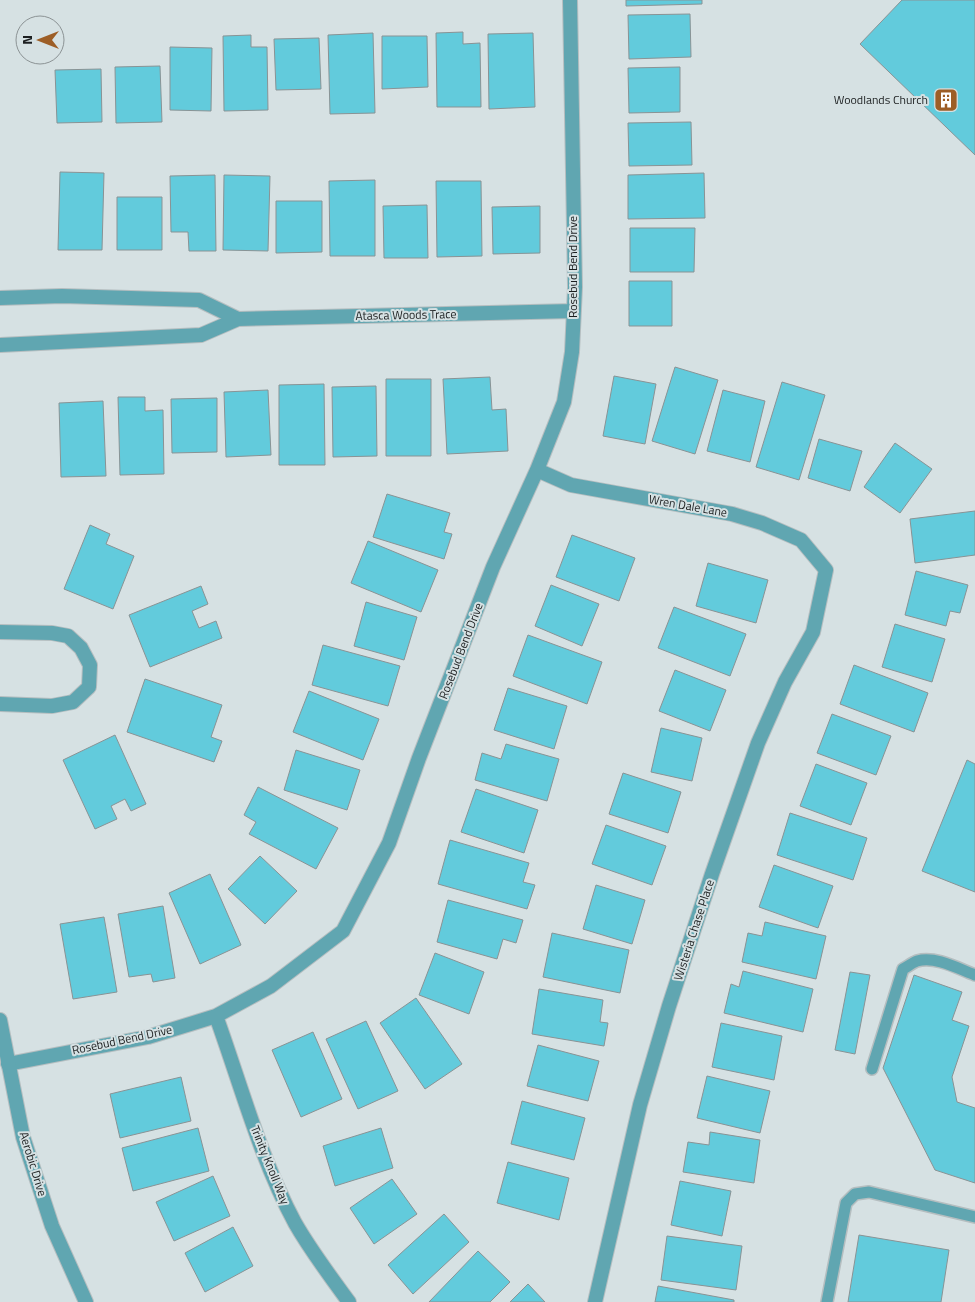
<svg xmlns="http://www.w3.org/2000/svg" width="975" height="1302" font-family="'Titillium Web',sans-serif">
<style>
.building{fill:#62cbdc;stroke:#899395}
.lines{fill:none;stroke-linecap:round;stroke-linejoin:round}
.service-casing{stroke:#b5bec0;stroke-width:14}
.minor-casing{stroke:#b5bec0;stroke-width:16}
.tertiary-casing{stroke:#b5bec0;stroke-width:16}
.service{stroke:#60a6b1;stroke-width:11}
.minor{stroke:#60a6b1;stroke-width:14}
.tertiary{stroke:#60a6b1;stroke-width:14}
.labels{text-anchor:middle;stroke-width:4;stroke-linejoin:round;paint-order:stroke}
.poi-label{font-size:12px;fill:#1c1f20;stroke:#d6e1e3;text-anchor:end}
.street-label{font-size:12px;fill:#1c1f20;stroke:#d6e1e3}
</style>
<rect width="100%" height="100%" fill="#d6e1e3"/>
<path class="building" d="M626 0H702V4L626 6Z
M902 0H975V155L860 44Z
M690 14 691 57 629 59 628 15Z
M463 32V44L480 43 481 107H437L436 33Z
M373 33 375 113 330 114 328 35Z
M533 33 535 107 489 109 488 34Z
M251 35V47H267L268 110 224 111 223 36Z
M382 36H427L428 87 382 89Z
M319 38 321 89 276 90 274 39Z
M170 47 212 48 211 111 170 110Z
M160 66 162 122 116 123 115 67Z
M680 67V112L629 113 628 68Z
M101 69 102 122 57 123 55 70Z
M691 122 692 165 629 166 628 123Z
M60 172 104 173 102 250H58Z
M704 173 705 218 628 219V175Z
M215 175 216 251H189L188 232H171L170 176Z
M224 175 270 176 268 251 223 250Z
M375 180V256H330L329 181Z
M436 181H481L482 256 437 257Z
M117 197H162V250H117Z
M276 201H322V252L276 253Z
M427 205 428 258H384L383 206Z
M540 206V253L493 254 492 207Z
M630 228H695L694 272H630Z
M629 281H672V326H629Z
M675 367 718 380 695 454 652 441Z
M614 376 656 384 645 444 603 436Z
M490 377 492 410 506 409 508 451 447 454 443 379Z
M386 379H431V456H386Z
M782 382 825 395 799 480 756 467Z
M324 384 325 465H279V385Z
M376 386 377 456 333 457 332 387Z
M268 390 271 455 226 457 224 392Z
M723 390 765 401 750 462 707 451Z
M118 397H145V411L163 410 164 474 120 475Z
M217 398V452L172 453 171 399Z
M103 401 106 476 61 477 59 403Z
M819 439 862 451 850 491 808 478Z
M895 443 932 469 900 513 864 487Z
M387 494 450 513 444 532 452 534 444 559 373 537Z
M975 511V555L915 563 910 519Z
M90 525 110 534 106 544 134 556 113 609 64 589Z
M572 535 635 558 619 601 556 577Z
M368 541 438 570 421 612 351 583Z
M708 563 768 580 756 623 696 606Z
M916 571 968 585 960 613 950 611 946 626 905 615Z
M551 585 599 604 582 646 535 626Z
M201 586 208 604 192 611 199 628 216 621 222 638 150 667 129 615Z
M366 602 417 617 404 660 354 646Z
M674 607 746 634 730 676 658 648Z
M895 624 945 639 932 682 882 667Z
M528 635 602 662 587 704 513 676Z
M323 645 400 666 388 706 312 685Z
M854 665 928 693 914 732 840 704Z
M675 670 726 690 710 731 659 711Z
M145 679 222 705 211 737 222 741 214 762 127 732Z
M508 688 567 706 554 749 494 730Z
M309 691 379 719 363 760 293 732Z
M832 714 891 736 876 775 817 753Z
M661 728 702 738 692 781 651 772Z
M115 735 146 804 131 811 125 799 111 806 117 819 95 829 63 760Z
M506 744 559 759 547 801 475 780 482 753 501 759Z
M296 750 360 770 347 810 284 790Z
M967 760 975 764V892L922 871Z
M816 764 867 783 851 825 800 806Z
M623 773 681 792 668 833 609 814Z
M258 787 338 828 316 869 249 834 256 822 244 815Z
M476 789 538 810 524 853 461 832Z
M790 813 867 838 853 880 777 855Z
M606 825 666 846 652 885 592 864Z
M450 840 529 863 523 882 535 885 527 909 438 884Z
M260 856 297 891 265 924 228 889Z
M774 865 833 886 818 928 759 907Z
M210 874 241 945 200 964 169 893Z
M596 885 645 900 632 944 583 929Z
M448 900 523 920 516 943 503 939 497 959 437 942Z
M163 906 175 978 153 982 151 974 129 977 118 914Z
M104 917 117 992 73 999 60 924Z
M765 922 826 936 816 979 742 962 748 933 762 936Z
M552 933 629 950 620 993 543 977Z
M435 953 484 972 469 1014 419 995Z
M743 971 813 989 803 1032 724 1013 731 984 739 987Z
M850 972 870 975 855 1054 835 1050Z
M914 975 962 992 952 1020 969 1026 952 1077 957 1102 975 1108V1183L935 1170 883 1068Z
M539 989 603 1000 600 1022 608 1023 604 1046 532 1034Z
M416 998 462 1064 425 1089 380 1023Z
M366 1021 398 1091 358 1109 326 1039Z
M721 1023 782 1036 774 1080 712 1067Z
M313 1032 342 1099 301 1117 272 1050Z
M538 1045 599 1061 588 1101 527 1086Z
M707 1076 770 1091 760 1133 697 1118Z
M181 1077 191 1121 120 1138 110 1094Z
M522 1101 585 1118 574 1160 511 1144Z
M198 1128 209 1171 133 1191 122 1148Z
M381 1128 393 1168 335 1186 323 1146Z
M710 1132 760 1140 754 1183 683 1172 688 1142 709 1145Z
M508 1162 569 1178 559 1220 497 1203Z
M213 1176 230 1216 174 1241 156 1202Z
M392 1179 417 1214 374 1244 350 1208Z
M680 1181 731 1191 722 1236 671 1225Z
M444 1214 469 1242 413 1294 388 1265Z
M233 1227 253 1266 205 1292 185 1253Z
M859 1235 949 1250 941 1302H848Z
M667 1236 742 1246 736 1290 661 1280Z
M478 1251 510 1282 490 1302H429Z
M528 1284 545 1302H510Z
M658 1286 734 1300V1302H655Z"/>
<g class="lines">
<g class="service-casing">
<path id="service" d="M872 1069 903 969C907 967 912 963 917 961 936 956 957 968 975 975
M827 1302 846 1203 855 1194 869 1192 975 1217"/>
</g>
<g class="minor-casing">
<path id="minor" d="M0 298 62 296 199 300 238 319
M0 345 201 335 238 319 574 311
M537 470 571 485 732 514 762 523 801 540 826 570 813 632 785 682 758 743 712 874 669 1006 640 1105 595 1302
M0 632 52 633 68 636 81 648 90 665 89 687 73 702 52 706 0 704
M216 1016C241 1085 260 1158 295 1223 311 1251 330 1276 349 1302
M8 1064 148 1037 216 1016 271 986 343 931 389 843 419 758 493 567 537 470 564 402 572 352 575 287 570 0"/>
</g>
<g class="tertiary-casing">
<path id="tertiary" d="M0 1020 23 1137 52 1226 86 1302"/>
</g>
<use href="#service" class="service"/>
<use href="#minor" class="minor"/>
<use href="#tertiary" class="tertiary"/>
</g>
<defs>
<g id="building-square" transform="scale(1.25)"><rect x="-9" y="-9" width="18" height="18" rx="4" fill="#9d5e26" stroke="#d6e1e3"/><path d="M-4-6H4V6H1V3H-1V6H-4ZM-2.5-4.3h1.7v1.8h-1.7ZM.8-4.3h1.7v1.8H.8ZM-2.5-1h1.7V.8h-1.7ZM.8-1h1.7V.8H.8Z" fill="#fff"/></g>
</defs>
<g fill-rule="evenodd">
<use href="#building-square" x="946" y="100"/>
</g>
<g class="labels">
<g class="poi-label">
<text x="928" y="104">Woodlands Church</text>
</g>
<g class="street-label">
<text transform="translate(573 267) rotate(-90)" y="4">Rosebud Bend Drive</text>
<text transform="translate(406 315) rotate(-1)" y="4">Atasca Woods Trace</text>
<text transform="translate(688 506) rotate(10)" y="4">Wren Dale Lane</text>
<text transform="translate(461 651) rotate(-69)" y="4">Rosebud Bend Drive</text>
<text transform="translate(694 930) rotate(-72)" y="4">Wisteria Chase Place</text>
<text transform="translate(122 1040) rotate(-12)" y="4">Rosebud Bend Drive</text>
<text transform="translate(33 1164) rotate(73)" y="4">Aerobic Drive</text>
<text transform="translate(270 1165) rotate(68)" y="4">Trinity Knoll Way</text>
</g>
</g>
<g transform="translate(40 40) rotate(270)"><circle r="24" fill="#d6e1e3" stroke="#8c9395"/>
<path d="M0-4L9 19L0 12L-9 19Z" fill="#9d5e26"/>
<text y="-8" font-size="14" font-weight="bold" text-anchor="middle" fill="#1c1f20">N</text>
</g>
</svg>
